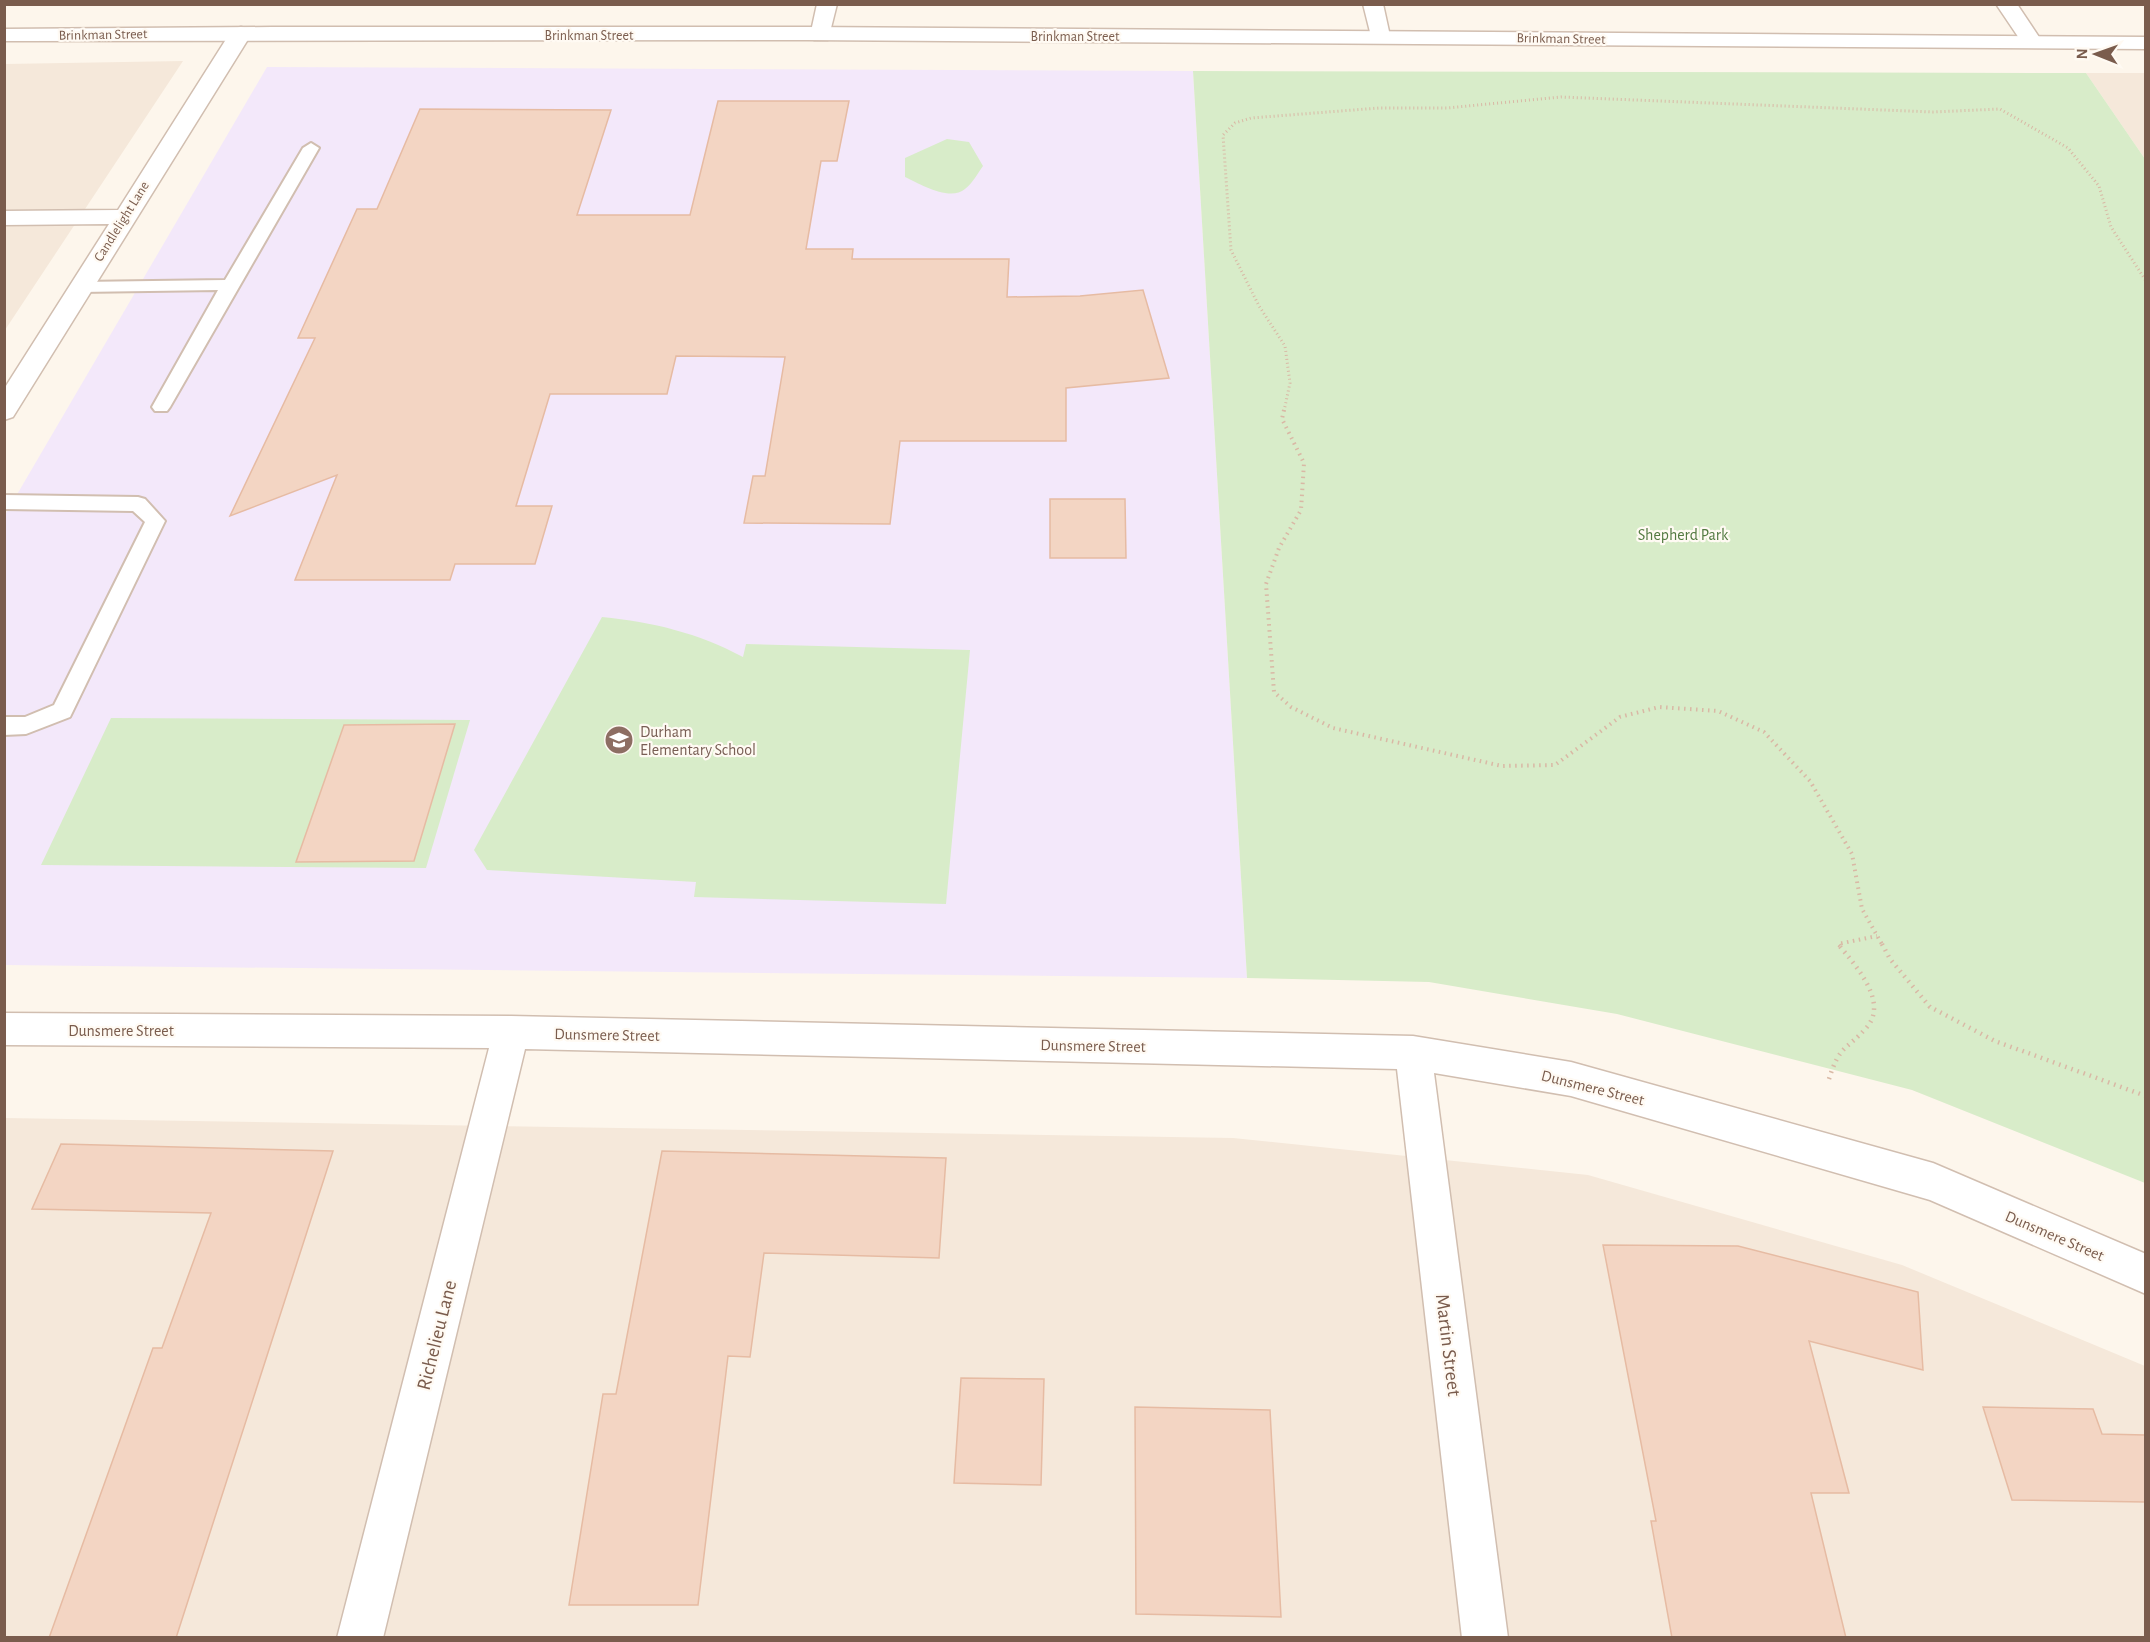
<svg xmlns="http://www.w3.org/2000/svg" width="2150" height="1642" font-family="'Alegreya Sans',sans-serif">
<style>
.residential{fill:#f5e8da}
.education{fill:#f3e8fa}
.green{fill:#d8ecc9}
.building{fill:#f3d5c3;stroke:#e6bba3;stroke-width:1.5}
.lines{fill:none;stroke-linecap:round;stroke-linejoin:round}
.service-casing{stroke:#d1beb0;stroke-width:4}
.minor-casing{stroke:#d1beb0;stroke-width:3}
.tertiary-casing{stroke:#d1beb0;stroke-width:3}
.path-far2{stroke:#d9b8a5;stroke-width:3;stroke-dasharray:1 3;stroke-linecap:butt}
.path-far1{stroke:#d9b8a5;stroke-width:4;stroke-dasharray:1.5 4.5;stroke-linecap:butt}
.path{stroke:#d9b8a5;stroke-width:4.5;stroke-dasharray:1.5 5;stroke-linecap:butt}
.service{fill:#fff;fill-rule:evenodd}
.minor{fill:#fff;fill-rule:evenodd}
.tertiary{fill:#fff;fill-rule:evenodd}
.labels{text-anchor:middle;stroke-width:4.5;stroke-linejoin:round;paint-order:stroke}
.far-street-label{font-size:14px;fill:#7a5c4d;stroke:#fffaf3}
.park-label{font-size:16px;fill:#537a41;stroke:#fffaf3}
.education-label{font-size:16px;fill:#785e54;stroke:#fffaf3;text-anchor:start}
.street-label{font-size:16px;fill:#7a5c4d;stroke:#fffaf3}
.near-street-label{font-size:20px;fill:#7a5c4d;stroke:#fffaf3}
</style>
<rect width="100%" height="100%" fill="#fdf6ec"/>
<path class="residential" d="M183 61 5 330V64Z
M2086 73H2145V159Z
M5 1118 1233 1138 1588 1175 1902 1265 2145 1366V1637L5 1638Z"/>
<path class="education" d="M267 67 1193 71 1247 978 5 965V515Z"/>
<path class="green" d="M1193 71 2086 73 2145 159V1183L1912 1090 1617 1014 1429 982 1247 978Z
M947 139 969 142 983 166C978 173 972 184 965 189 950 202 920 184 905 177V158Z
M602 617C653 622 698 633 743 657L746 644 970 650 946 904 694 897 696 882 487 870 474 850Z
M111 718 470 720 426 868 41 865Z"/>
<path class="building" d="M718 101H849L837 161H821L806 249H853L852 259H1009L1007 297 1080 296 1143 290 1169 378 1066 388V441H900L890 524 744 523 753 476H765L785 357 676 356 667 394H550L516 506H552L535 564H455L450 580H295L337 475 230 516 315 338H298L357 209H377L420 109 611 110 577 215H690Z
M1050 499H1125L1126 558H1050Z
M455 724 414 861 296 862 344 725Z
M61 1144 333 1151 176 1638H49L153 1348H162L211 1213 32 1209Z
M662 1151 946 1158 939 1258 764 1253 750 1357 728 1356 698 1605H569L603 1394H616Z
M1603 1245 1738 1246 1918 1292 1923 1370 1809 1341 1849 1493H1811L1846 1638H1672L1651 1521H1656Z
M961 1378 1044 1379 1041 1485 954 1483Z
M1135 1407 1270 1410 1281 1617 1136 1614Z
M1983 1407 2093 1409 2102 1434 2145 1435V1502L2012 1500Z"/>
<g class="lines">
<g class="service-casing">
<path id="service" d="M311 143 319 148 170 407 167 411H155L152 407 218 290 80 292 72 287 80 282 225 280 303 148Z
M4 495 138 497 145 499 165 521 70 717 26 734 4 735V717H25L54 705 145 522 133 511 4 509Z"/>
</g>
<g class="minor-casing">
<path id="minor" d="M817 4H837L828 40H814L810 36Z
M1363 4H1383L1390 36 1386 40H1372Z
M1996 4H2017L2043 43 2039 47H2025Z
M241 27 248 29 252 33 13 417 4 420V389L109 224 4 225V211L118 210 230 33 234 29Z
M4 1013 511 1016 1413 1036 1571 1062 1933 1163 2146 1254V1294L1930 1200 1571 1096 1434 1073 1508 1638H1462L1397 1069 525 1049 383 1638H337L489 1048 4 1045Z"/>
</g>
<g class="tertiary-casing">
<path id="tertiary" d="M272 27H807L2146 37V49L807 40 4 41V29Z"/>
</g>
<path class="path-far2" d="M1284 411 1290 383 1285 346 1259 306 1231 250 1223 135 1235 123 1251 118 1379 108H1447L1561 97 1933 112 2000 109 2068 148 2099 186 2111 227 2146 281"/>
<path class="path-far1" d="M1284 410 1282 419 1304 463 1301 510 1279 548 1266 584 1274 692 1291 707 1333 728 1502 766 1555 765 1620 717 1659 707 1718 711 1764 732 1810 781 1852 854 1862 909 1883 946
M1840 946 1838 944 1877 936"/>
<path class="path" d="M1882 944 1890 959 1930 1007 1995 1041 2146 1096
M1829 1079C1840 1044 1846 1051 1867 1027 1889 1001 1854 964 1838 944"/>
<use href="#service" class="service"/>
<use href="#minor" class="minor"/>
<use href="#tertiary" class="tertiary"/>
</g>
<defs>
<g id="school-disc" transform="scale(1.5)"><circle r="9.5" fill="#8d6e63" stroke="#fffaf3"/><path d="M0-5L7-2L0 1L-7-2ZM-4 1L0 2.5L4 1V4Q0 6-4 4Z" fill="#fff"/></g>
</defs>
<g fill-rule="evenodd">
<use href="#school-disc" x="619" y="740"/>
</g>
<g class="labels">
<g class="far-street-label">
<text transform="translate(103 34) rotate(-1)" y="5">Brinkman Street</text>
<text x="589" y="40">Brinkman Street</text>
<text x="1075" y="41">Brinkman Street</text>
<text transform="translate(1561 38) rotate(1)" y="5">Brinkman Street</text>
<text transform="translate(121 221) rotate(-58)" y="5">Candlelight Lane</text>
</g>
<g class="park-label">
<text x="1683" y="540">Shepherd Park</text>
</g>
<g class="education-label">
<text x="640" y="737">Durham<tspan x="640" dy="18">Elementary School</tspan></text>
</g>
<g class="street-label">
<text x="121" y="1036">Dunsmere Street</text>
<text transform="translate(607 1034) rotate(1)" y="6">Dunsmere Street</text>
<text transform="translate(1093 1045) rotate(1)" y="6">Dunsmere Street</text>
<text transform="translate(1593 1087) rotate(14)" y="6">Dunsmere Street</text>
<text transform="translate(2055 1235) rotate(23)" y="6">Dunsmere Street</text>
</g>
<g class="near-street-label">
<text transform="translate(436 1335) rotate(-76)" y="7">Richelieu Lane</text>
<text transform="translate(1449 1345) rotate(83)" y="7">Martin Street</text>
</g>
</g>
<rect width="2150" height="1642" fill="none" stroke="#7a5c4d" stroke-width="12"/>
<g transform="translate(2096 54) rotate(271)" stroke="#fffaf3" stroke-width="4.5" paint-order="stroke">
<path d="M0-4.5L10 22L0 15L-10 22Z" fill="#7a5c4d"/>
<text y="-9" font-size="16" font-weight="bold" text-anchor="middle" fill="#7a5c4d">N</text>
</g>
</svg>
